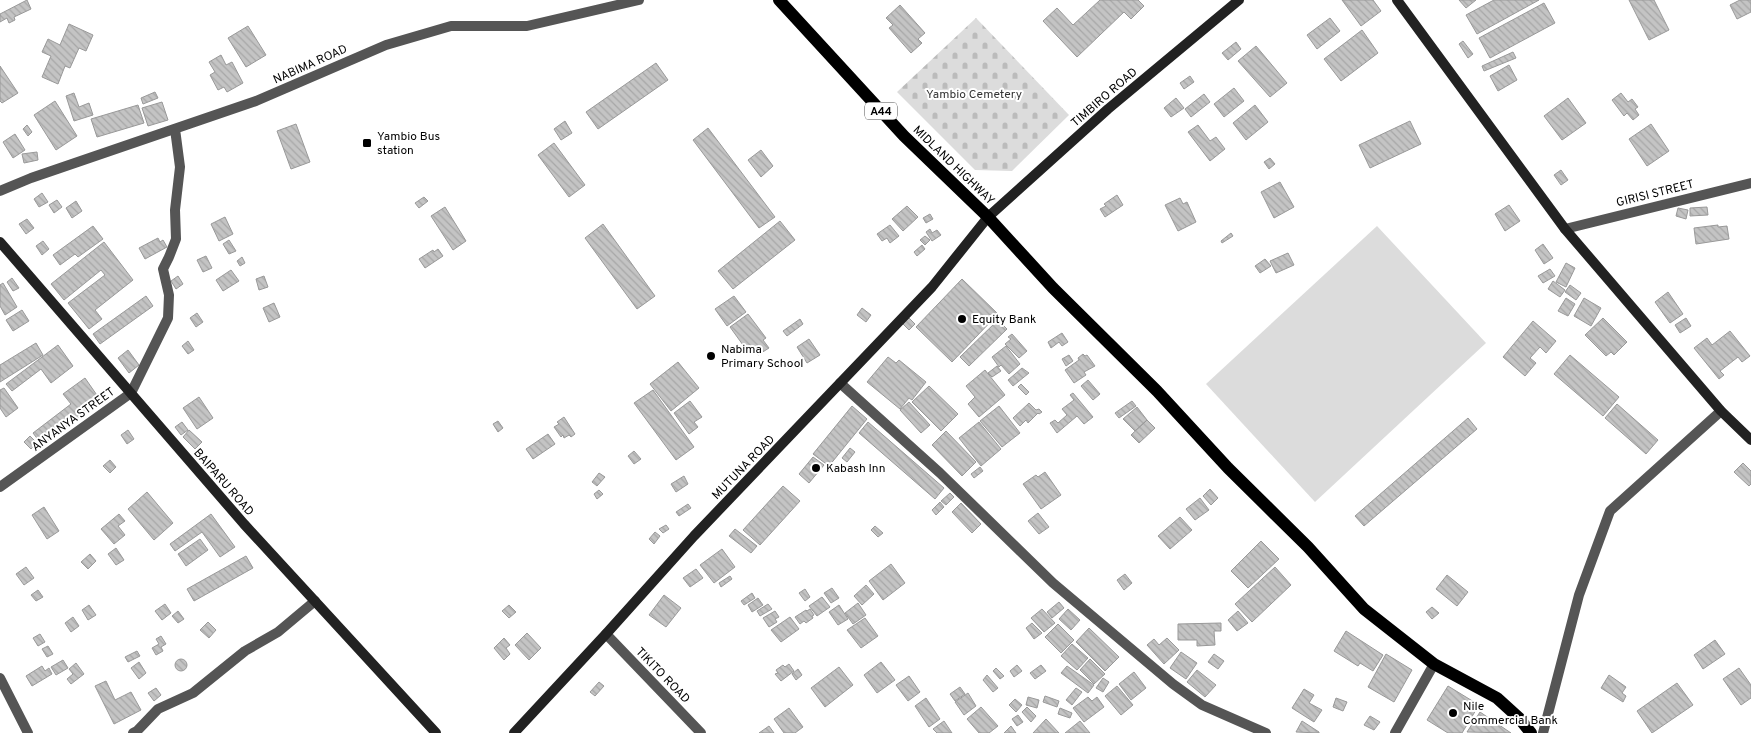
<svg xmlns="http://www.w3.org/2000/svg" width="1751" height="733" font-family="Overpass,sans-serif">
<style>
.cemetery{fill:url(#cemetery-stones)}
.pitch{fill:#dcdcdc}
.building{fill:url(#building-back-hatch);stroke:#999}
.lines{fill:none;stroke-linecap:round;stroke-linejoin:round}
.street{stroke:#555;stroke-width:10}
.secondary{stroke:#222;stroke-width:10}
.primary{stroke:#000;stroke-width:12}
.poi-dot{fill:#000;stroke:#fff;stroke-width:2}
.labels{text-anchor:middle;stroke-width:4;stroke-linejoin:round;paint-order:stroke}
.shield{fill:#fff;stroke:#4c4c4c;stroke-width:1}
.shield-label{font-size:11px;font-weight:bold;fill:#000}
.street-label{font-size:12px;fill:#000;stroke:#fff}
.park-label{font-size:12px;fill:#333;stroke:#fff}
.poi-label{font-size:12px;fill:#000;stroke:#fff;text-anchor:start}
</style>
<defs>
<pattern id="cemetery-stones" width="16" height="16" patternUnits="userSpaceOnUse" patternTransform="scale(1.25)"><rect width="16" height="16" fill="#dcdcdc"/><path d="M2 7V4a2 2 0 0 1 4 0v3zM10 15v-3a2 2 0 0 1 4 0v3z" fill="#bbb"/></pattern>
<pattern id="building-back-hatch" width="6" height="6" patternUnits="userSpaceOnUse" patternTransform="scale(1.25)"><rect width="6" height="6" fill="#c4c4c4"/><path d="M-1 5l2 2M0 0l6 6M5-1l2 2" fill="none" stroke="#a7a7a7"/></pattern>
</defs>
<rect width="100%" height="100%" fill="#fff"/>
<path class="cemetery" d="M976 18 1069 115 1012 171 975 170 897 92Z"/>
<path class="pitch" d="M1377 226 1486 343 1315 502 1206 384Z"/>
<path class="building" d="M27 0 31 9 14 17 15 20 9 23 7 18 0 22V14Z
M1100 0H1138L1144 6 1131 19 1124 12 1077 57 1043 21 1057 8 1073 25Z
M1342 0H1373L1381 11 1361 26Z
M1459 0H1476L1466 8Z
M1494 0H1539L1477 34 1466 15Z
M1629 0H1654L1669 30 1649 40Z
M1740 0H1751V12L1737 19 1730 5Z
M1544 3 1555 23 1490 58 1479 38Z
M900 5 925 33 918 39 922 43 911 53 889 28 893 25 886 18Z
M1330 18 1340 31 1317 49 1307 35Z
M69 24 93 35 86 51 79 48 70 68 65 66 58 84 42 77 51 56 42 52 48 39 60 45Z
M248 26 266 55 246 67 228 38Z
M1362 30 1378 53 1341 81 1324 59Z
M1463 41 1473 54 1468 58 1459 44Z
M1236 42 1241 49 1228 60 1222 53Z
M1256 46 1287 83 1270 97 1238 61Z
M1513 52 1516 58 1484 71 1482 66Z
M221 55 226 65 232 62 243 83 227 92 224 87 218 90 210 75 215 72 209 62Z
M656 63 668 80 598 129 586 112Z
M1509 65 1517 80 1498 91 1490 76Z
M0 66 18 93 2 103 0 101Z
M1190 76 1194 82 1184 89 1180 83Z
M1234 88 1244 101 1224 117 1214 104Z
M155 92 158 98 143 104 141 98Z
M74 93 79 107 89 103 93 115 74 121 66 96Z
M1621 93 1628 102 1632 99 1638 107 1635 109 1639 115 1633 120 1627 113 1624 116 1612 100Z
M1204 94 1210 102 1191 117 1185 109Z
M1176 98 1184 108 1171 117 1164 108Z
M1568 98 1586 123 1562 140 1544 116Z
M55 101 77 136 56 150 34 115Z
M162 102 168 120 148 126 142 108Z
M138 105 144 123 97 137 91 119Z
M1255 105 1268 122 1246 140 1233 123Z
M565 121 572 133 561 140 554 129Z
M1410 121 1421 144 1370 168 1359 145Z
M296 124 310 162 291 169 277 131Z
M1651 124 1669 151 1647 166 1629 139Z
M27 125 32 132 28 136 23 129Z
M1198 125 1210 141 1216 137 1225 149 1210 161 1188 132Z
M708 128 775 217 759 228 693 140Z
M15 134 25 150 13 158 3 142Z
M554 143 585 185 569 197 538 155Z
M761 150 773 166 761 177 748 160Z
M37 152 38 160 24 163 22 154Z
M1270 158 1275 164 1269 169 1264 162Z
M1561 170 1568 180 1561 185 1554 175Z
M1280 182 1294 207 1274 218 1261 192Z
M42 193 48 202 39 207 34 199Z
M1117 195 1123 205 1105 217 1100 209 1106 206 1104 204Z
M424 197 428 201 419 208 415 203Z
M1180 198 1183 204 1187 202 1196 222 1178 231 1165 205Z
M57 200 62 207 54 213 49 205Z
M76 201 82 211 72 218 66 208Z
M1509 205 1520 221 1505 231 1495 214Z
M907 206 918 217 903 231 892 219Z
M445 207 466 241 453 250 431 216Z
M1707 207 1708 215 1690 216V208Z
M1678 208 1688 210 1686 219 1676 216Z
M930 214 933 219 926 223 923 218Z
M225 217 233 234 219 241 211 224Z
M27 219 34 228 26 234 19 224Z
M780 221 795 240 733 289 718 271Z
M603 224 655 296 637 309 585 238Z
M890 225 899 236 890 243 887 238 882 241 877 234Z
M1718 225V227L1727 226 1729 239 1696 244 1694 228Z
M93 226 103 239 78 257 75 254 60 265 53 255Z
M930 229 932 233 937 230 941 235 932 241 926 232Z
M1231 233 1233 236 1222 243 1221 241Z
M925 236 930 240 925 245 920 240Z
M158 238 160 242 163 240 167 247 145 259 139 248Z
M229 240 236 251 229 254 223 244Z
M43 241 49 249 42 255 36 246Z
M104 242 133 280 95 310 102 319 89 329 68 303 105 275 101 270 64 300 51 284Z
M1543 244 1553 258 1544 264 1535 250Z
M922 245 925 249 917 256 914 252Z
M438 249 443 256 425 268 419 259 433 250 434 252Z
M1288 253 1294 265 1276 273 1270 261Z
M206 256 212 268 203 272 197 260Z
M242 257 245 263 240 266 237 261Z
M1265 259 1271 266 1260 273 1255 266Z
M1566 263 1575 268 1566 287 1556 282Z
M1550 269 1555 276 1543 283 1538 276Z
M231 270 239 281 223 291 216 280Z
M178 276 183 284 176 289 171 281Z
M264 276 268 287 259 290 256 279Z
M12 278 19 288 13 291 7 282Z
M962 279 998 314 952 362 916 327Z
M1553 281 1565 290 1560 297 1548 289Z
M3 283 17 307 5 315 0 306V285Z
M1570 285 1581 293 1576 300 1565 292Z
M1668 292 1683 314 1670 323 1655 302Z
M146 296 153 306 100 344 93 334Z
M734 296 746 312 727 326 715 309Z
M1566 298 1575 304 1568 316 1558 311Z
M1584 298 1601 308 1591 326 1574 316Z
M274 303 280 317 269 322 263 308Z
M862 308 871 315 866 322 857 315Z
M22 310 29 321 13 331 6 320Z
M197 313 203 322 196 327 190 318Z
M748 314 766 338 763 340 769 348 758 355 753 348 748 352 730 327Z
M909 318 915 324 909 330 903 324Z
M1603 318 1627 342 1614 355 1611 352 1606 356 1585 335Z
M1686 318 1691 326 1680 333 1675 325Z
M800 319 803 324 787 336 783 331Z
M998 320 1007 329 969 366 960 357Z
M1533 321 1556 341 1546 353 1540 347 1530 358 1536 363 1525 376 1503 357Z
M1730 331 1750 356 1742 362 1738 357 1720 371 1724 375 1719 379 1694 348 1707 338 1712 345Z
M1062 333 1068 342 1062 346 1059 342 1051 348 1048 342Z
M1012 334 1027 351 1019 358 1005 344 1011 339 1008 337Z
M809 339 820 355 807 363 797 347Z
M188 341 194 350 188 354 182 346Z
M36 343 43 355 0 382V365Z
M58 345 73 366 51 383 41 369 12 391 6 384Z
M1006 346 1020 364 1009 374 1001 365 999 367 992 357Z
M128 350 139 365 129 373 118 358Z
M1083 354 1085 356 1087 355 1095 366 1084 372 1086 375 1074 383 1065 370 1079 360 1078 358Z
M1069 355 1073 361 1066 366 1062 359Z
M1570 355 1619 397 1603 416 1554 374Z
M888 357 896 363 899 360 926 382 912 400 909 398 900 409 867 382Z
M678 362 699 388 671 411 650 384Z
M997 366 1001 371 992 377 988 373Z
M1022 368 1029 373 1013 386 1008 380Z
M985 370 1005 395 979 417 968 404 975 397 966 386Z
M85 378 101 401 42 445 33 433 71 404 63 394Z
M1088 380 1100 394 1093 400 1081 386Z
M1021 384 1029 392 1026 395 1018 387Z
M929 386 958 414 941 431 912 402Z
M4 388 18 408 6 417 0 408V390Z
M653 390 694 447 676 460 634 403Z
M1073 393 1093 417 1084 424 1077 416 1057 433 1050 423 1055 420 1058 423 1067 415 1062 409 1074 400 1070 395Z
M199 397 213 418 197 429 183 408Z
M690 401 702 417 694 422 698 427 689 434 674 413Z
M1132 401 1136 406 1119 418 1115 413Z
M909 402 930 425 921 433 900 410Z
M1029 403 1036 410 1039 409 1042 412 1039 414 1038 413 1028 423 1026 420 1020 426 1013 418Z
M1617 404 1658 440 1646 454 1605 418Z
M852 406 867 419 829 466 813 454Z
M999 406 1020 433 1002 447 980 421Z
M1137 407 1147 420 1135 431 1123 419Z
M564 417 575 434 571 437 569 435 564 438 563 435 561 437 554 427 559 424 557 422Z
M1468 418 1477 429 1364 526 1355 516Z
M1147 420 1155 428 1139 443 1131 435Z
M498 421 503 428 498 432 493 424Z
M182 422 188 430 181 435 175 427Z
M868 422 944 488 935 499 859 433Z
M979 422 1001 449 981 466 959 438Z
M128 430 134 439 127 444 121 435Z
M189 430 202 442 195 449 183 437Z
M946 431 976 462 962 476 932 445Z
M548 434 555 444 533 459 526 449Z
M30 436 37 443 31 449 24 442Z
M850 448 855 452 847 462 842 458Z
M634 451 641 459 634 464 628 456Z
M813 457 824 465 809 483 799 474Z
M110 460 116 467 110 473 103 466Z
M1743 463 1751 471V484L1749 486 1734 472Z
M980 467 983 471 974 478 971 474Z
M1045 472 1061 495 1041 509 1023 484 1036 475 1038 477Z
M599 473 605 477 597 486 592 482Z
M684 476 688 484 676 492 671 484Z
M783 486 800 501 760 545 743 530Z
M1210 489 1218 498 1211 505 1203 496Z
M599 490 603 494 597 499 594 494Z
M147 492 173 523 154 540 128 509Z
M950 493 954 497 946 505 941 501Z
M1200 498 1209 510 1195 520 1186 509Z
M940 502 944 507 936 515 932 510Z
M961 503 981 524 972 533 952 512Z
M688 504 691 508 679 516 676 512Z
M44 507 59 531 47 539 32 515Z
M1038 513 1049 527 1039 534 1028 521Z
M119 514 125 521 118 526 125 535 114 544 101 529Z
M211 514 235 547 220 557 202 532 175 551 170 544Z
M1180 517 1192 530 1170 549 1158 536Z
M666 525 669 529 663 533 659 529Z
M875 526 883 533 878 537 871 530Z
M735 529 757 546 751 553 729 536Z
M655 532 660 536 654 544 649 539Z
M200 539 208 550 186 566 178 554Z
M1261 541 1279 559 1248 588 1231 571Z
M116 548 124 560 116 565 108 554Z
M722 549 735 567 714 583 700 565Z
M90 554 96 561 88 569 81 562Z
M246 556 253 568 194 601 187 589Z
M891 564 905 583 883 600 869 581Z
M26 567 34 578 24 585 16 574Z
M1275 567 1291 585 1252 622 1235 604Z
M696 569 703 578 690 587 683 578Z
M1125 574 1132 583 1124 590 1117 580Z
M1447 575 1468 592 1457 606 1436 589Z
M730 576 732 579 721 587 719 583Z
M866 585 874 594 862 605 854 596Z
M832 588 839 598 831 603 824 593Z
M805 589 810 597 805 601 799 593Z
M38 590 43 597 36 601 31 595Z
M752 593 755 598 744 605 741 601Z
M664 595 681 608 666 627 649 615Z
M822 597 830 607 817 616 809 606Z
M758 598 763 605 752 612 748 605Z
M1059 602 1064 608 1052 618 1047 612Z
M858 603 866 615 853 624 845 613Z
M165 604 171 613 162 620 155 611Z
M768 604 772 609 760 616 757 611Z
M89 605 96 615 88 620 82 610Z
M509 605 516 612 509 618 502 611Z
M839 605 848 619 838 625 829 612Z
M1432 607 1439 613 1432 619 1426 612Z
M810 609 814 615 812 616 813 618 806 623 804 621 800 624 795 617 806 610 807 611Z
M1042 609 1055 623 1044 632 1031 618Z
M1068 609 1080 620 1071 630 1059 619Z
M178 611 184 619 178 623 172 616Z
M775 611 779 617 775 619 777 622 769 627 763 618Z
M1238 611 1248 623 1237 631 1228 620Z
M73 617 79 626 71 632 65 623Z
M790 617 799 629 781 642 771 630Z
M865 618 878 636 861 648 847 630Z
M208 622 216 630 209 638 200 630Z
M1032 623 1042 633 1034 639 1026 628Z
M1221 623V631H1214L1215 645 1197 646V640H1178V624Z
M1058 624 1074 640 1061 653 1045 637Z
M1089 628 1119 657 1105 671 1076 642Z
M1346 631 1383 655 1373 671 1360 663 1358 666 1334 651Z
M527 633 541 648 529 660 515 645Z
M40 634 45 642 38 646 33 638Z
M161 636 166 644 161 647 163 651 156 655 152 648 159 644 156 639Z
M504 638 510 645 506 648 510 654 504 660 494 648Z
M1167 638 1179 650 1164 664 1147 645 1154 639 1159 645Z
M1715 640 1725 654 1703 669 1694 655Z
M1072 644 1088 658 1077 670 1061 656Z
M48 646 53 654 47 657 42 649Z
M137 651 140 656 128 662 125 657Z
M1181 652 1197 663 1186 679 1170 668Z
M1214 654 1224 661 1218 669 1208 662Z
M1386 654 1412 670 1394 702 1368 687Z
M175 665a6 6 0 1 1 12 0a6 6 0 1 1-12 0Z
M1090 659 1105 674 1094 684 1080 670Z
M63 660 68 668 56 675 51 667Z
M139 662 146 673 139 679 131 668Z
M881 662 895 680 877 693 864 675Z
M76 663 84 674 71 684 67 679 73 674 69 669Z
M789 664 794 671 781 681 775 674 778 673 776 670 783 665 785 667Z
M1017 665 1022 671 1014 677 1010 671Z
M1041 665 1046 671 1035 679 1030 673Z
M42 666 45 671 49 668 52 674 32 686 26 676Z
M1067 666 1094 685 1088 693 1061 673Z
M839 667 853 685 825 707 811 688Z
M996 668 1004 676 1000 679 993 671Z
M1739 668 1751 685V698L1741 705 1723 679Z
M798 669 802 675 796 680 792 674Z
M1197 670 1216 685 1205 697 1187 682Z
M1134 672 1146 688 1131 700 1119 684Z
M987 675 998 688 993 692 983 680Z
M1609 675 1626 687 1622 693 1626 696 1623 702 1601 688Z
M909 676 920 692 908 701 896 685Z
M1103 678 1109 682 1103 692 1096 688Z
M106 681 115 700 131 692 141 710 114 724 95 686Z
M599 682 604 686 595 696 590 692Z
M1677 683 1693 705 1652 733 1637 711Z
M1117 686 1133 705 1121 715 1105 696Z
M1448 686 1479 705 1462 733H1448L1427 720Z
M960 687 965 694 955 701 950 694Z
M156 688 161 695 154 701 148 693Z
M1076 688 1082 692 1072 705 1066 700Z
M1304 689 1314 695 1309 703 1322 710 1314 722 1292 708Z
M968 693 976 706 964 715 955 702Z
M1045 696 1059 701 1057 707 1043 702Z
M1028 697 1039 700 1037 708 1026 705Z
M1088 697 1092 701 1097 697 1104 707 1084 722 1073 708Z
M926 698 940 719 929 727 915 706Z
M1336 698 1347 702 1343 711 1333 707Z
M1015 699 1022 705 1016 712 1009 705Z
M981 707 998 726 989 733H979L967 719Z
M1027 707 1036 716 1031 722 1022 712Z
M789 708 803 727 795 733H784L774 719Z
M1060 708 1072 713 1070 718 1058 714Z
M1480 712 1511 733 1467 732Z
M1018 715 1023 722 1017 726 1012 719Z
M1370 716 1380 722 1374 730 1364 725Z
M1046 719 1059 733H1033Z
M944 721 952 733H937L933 729Z
M1080 721 1090 733H1065Z
M1302 721 1319 732V733L1296 732Z
M769 726 774 733H759Z
M1011 726 1016 733H1004Z"/>
<g class="lines">
<path class="street" d="M0 191 31 178 256 101 386 45 451 26H527L639 0
M1565 229 1751 183
M840 383 940 473 1053 583 1173 684 1202 705 1266 733
M0 487 131 393 168 318 169 295 163 269 169 257 176 239 175 210 180 167 175 129
M606 634 701 733
M0 678 28 733
M133 733 137 731 158 709 193 693 245 651 278 632 315 601
M1395 733 1434 664
M1543 733 1579 595 1610 511 1721 411"/>
<path class="secondary" d="M1397 0 1565 229 1721 411 1751 440
M0 242 244 524 436 733
M514 733 606 634 694 536 932 287 988 217 1108 109 1239 0"/>
<path class="primary" d="M779 0 904 136 988 217 1053 288 1157 391 1228 468 1308 547 1364 609 1434 664 1497 698 1519 718 1531 733"/>
</g>
<g class="poi-dot">
<rect x="362" y="138" width="10" height="10" rx="2.5"/>
<circle cx="962" cy="319" r="5"/>
<circle cx="711" cy="356" r="5"/>
<circle cx="816" cy="468" r="5"/>
<circle cx="1453" cy="713" r="5"/>
</g>
<g class="labels">
<rect class="shield" x="865" y="102.5" width="32" height="17" rx="4"/>
<g class="shield-label">
<text x="881" y="115">A44</text>
</g>
<g class="street-label">
<text transform="translate(310 64) rotate(-24)" y="4">NABIMA ROAD</text>
<text transform="translate(1104 97) rotate(-41)" y="4">TIMBIRO ROAD</text>
<text transform="translate(954 165) rotate(44)" y="4">MIDLAND HIGHWAY</text>
<text transform="translate(1655 193) rotate(-14)" y="4">GIRISI STREET</text>
<text transform="translate(73 419) rotate(-36)" y="4">ANYANYA STREET</text>
<text transform="translate(743 467) rotate(-46)" y="4">MUTUNA ROAD</text>
<text transform="translate(224 482) rotate(49)" y="4">BAIPARU ROAD</text>
<text transform="translate(663 675) rotate(46)" y="4">TIKITO ROAD</text>
</g>
<g class="park-label">
<text x="974" y="98">Yambio Cemetery</text>
</g>
<g class="poi-label">
<text x="377" y="140">Yambio Bus<tspan x="377" dy="14">station</tspan></text>
<text x="972" y="323">Equity Bank</text>
<text x="721" y="353">Nabima<tspan x="721" dy="14">Primary School</tspan></text>
<text x="826" y="472">Kabash Inn</text>
<text x="1463" y="710">Nile<tspan x="1463" dy="14">Commercial Bank</tspan></text>
</g>
</g>
</svg>
